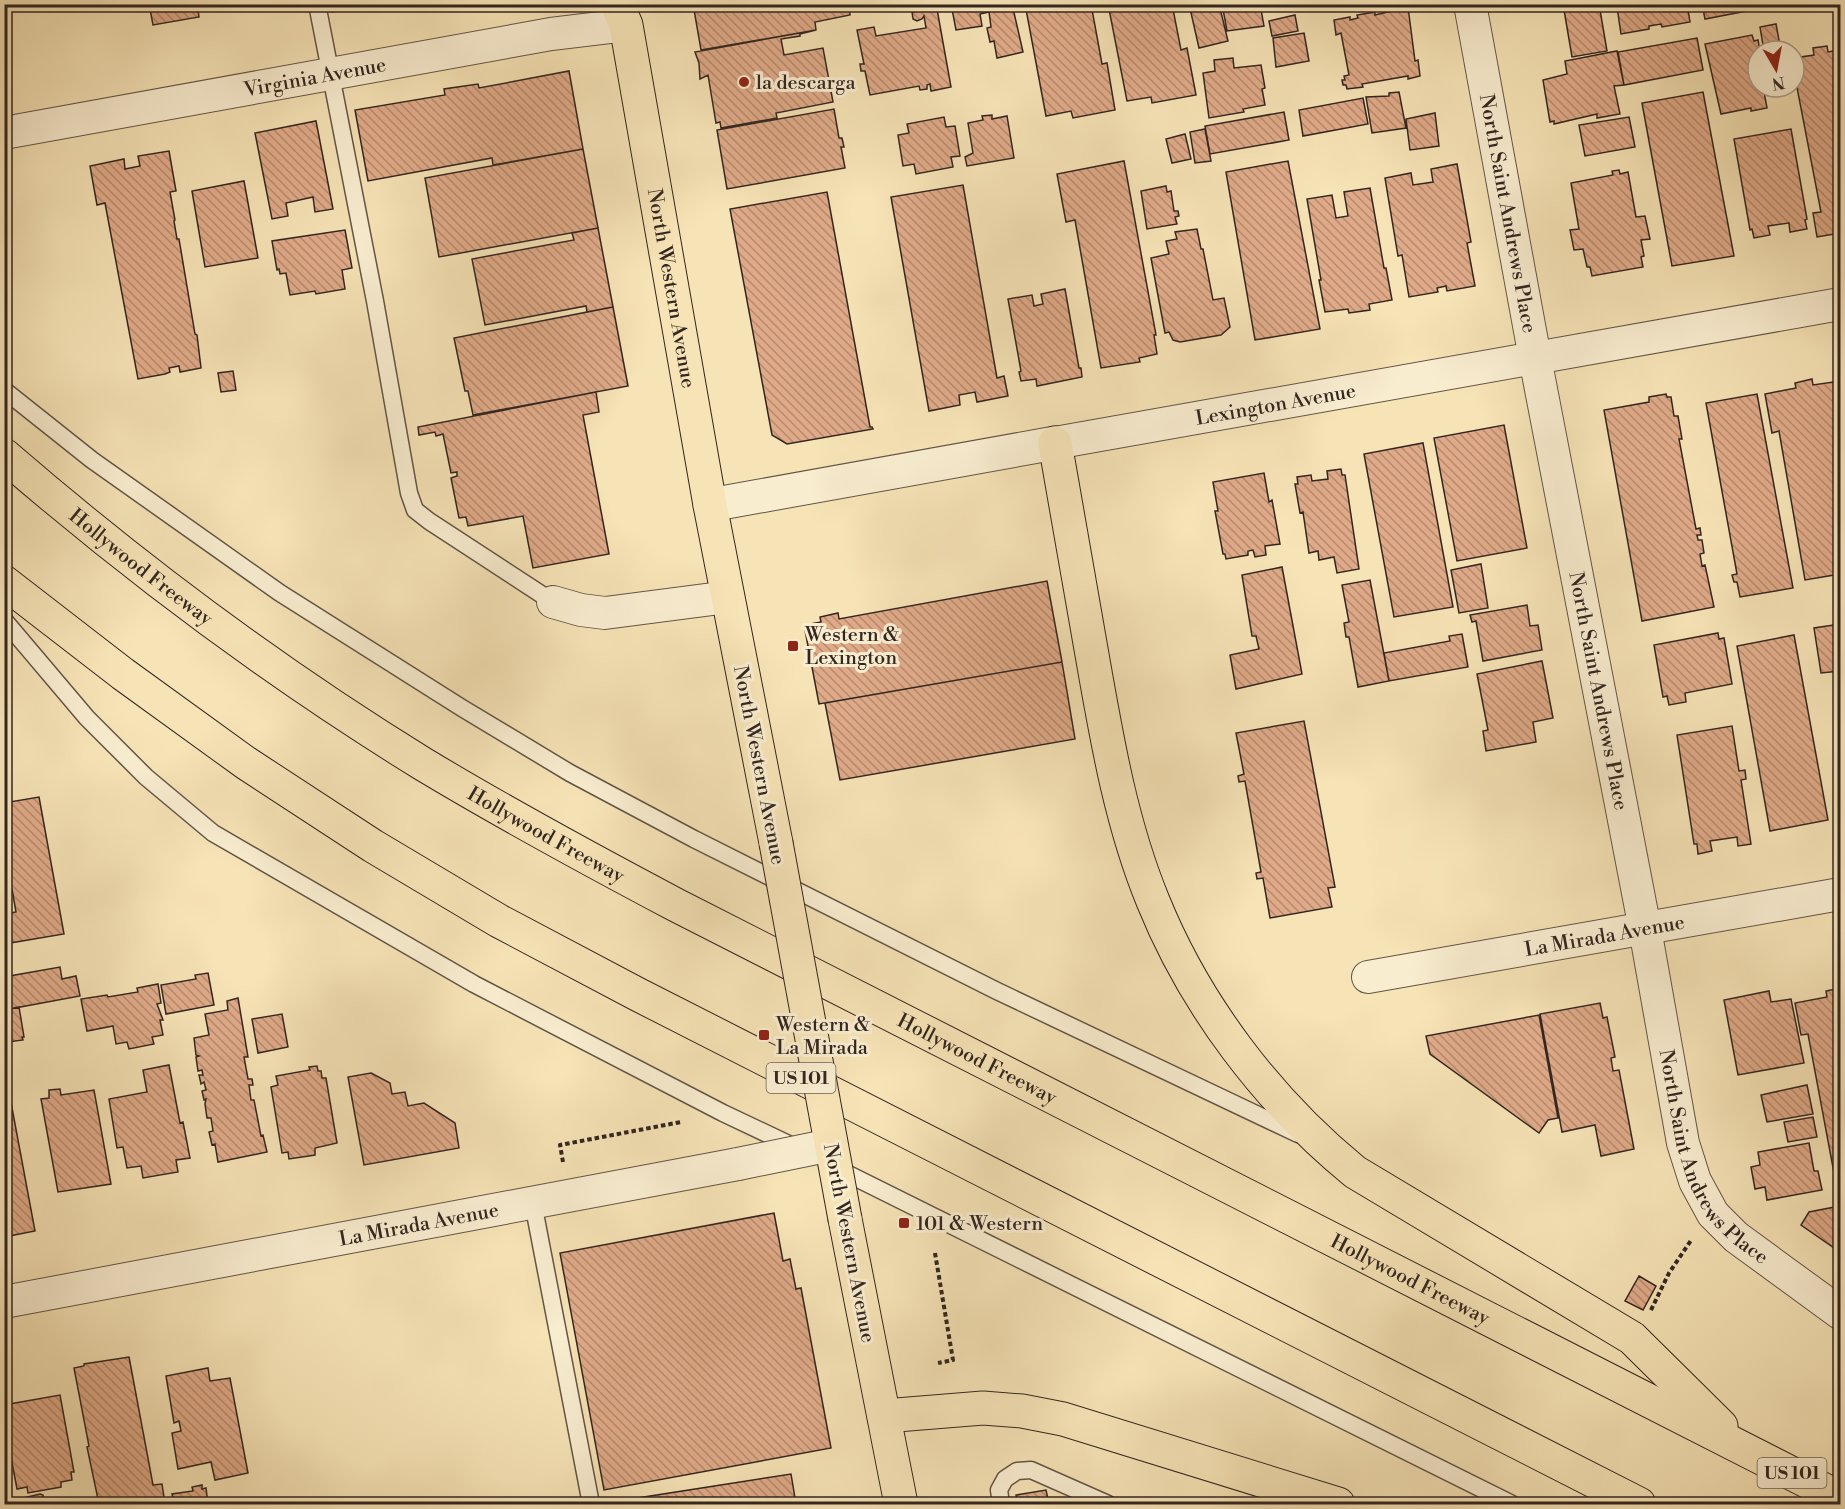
<svg xmlns="http://www.w3.org/2000/svg" width="1845" height="1509" font-family="'Libre Bodoni',serif">
<style>
.building{fill:url(#building-back-hatch);stroke:#322621;stroke-width:1.5}
.lines{fill:none;stroke-linecap:round;stroke-linejoin:round}
.service-casing{stroke:#635546;stroke-width:19}
.minor-casing{stroke:#635546;stroke-width:34}
.tertiary-casing{stroke:#635546;stroke-width:35}
.primary-casing{stroke:#322621;stroke-width:35}
.motorway-casing{stroke:#322621;stroke-width:35}
.path{stroke:#322621;stroke-width:4;stroke-dasharray:4.5 3;stroke-linecap:butt}
.service{stroke:#f9edd0;stroke-width:16}
.minor{stroke:#f9edd0;stroke-width:32}
.tertiary{stroke:#f9edd0;stroke-width:33}
.primary{stroke:#f6e3b6;stroke-width:33}
.motorway{stroke:#f6e3b6;stroke-width:33}
.minor-bridge-casing{stroke:#635546;stroke-width:34;stroke-linecap:butt}
.primary-bridge-casing{stroke:#322621;stroke-width:35;stroke-linecap:butt}
.minor-bridge{stroke:#f9edd0;stroke-width:32}
.primary-bridge{stroke:#f6e3b6;stroke-width:33}
.poi-dot{fill:#8f2418;stroke:#f9edd0;stroke-width:2}
.labels{text-anchor:middle;stroke-width:6;stroke-linejoin:round;paint-order:stroke}
.shield{fill:#f9edd0;stroke:#6e6256;stroke-width:1.5}
.shield-label{font-size:18px;font-weight:bold;fill:#322621}
.street-label{font-size:20px;fill:#322621;stroke:#f9edd0}
.poi-label{font-size:20px;fill:#322621;stroke:#f9edd0;text-anchor:start}
</style>
<defs>
<pattern id="building-back-hatch" width="6" height="6" patternUnits="userSpaceOnUse" patternTransform="scale(1.5)"><rect width="6" height="6" fill="#e0aa88"/><path d="M-1 5l2 2M0 0l6 6M5-1l2 2" fill="none" stroke="#b68a6f"/></pattern>
</defs>
<rect width="100%" height="100%" fill="#f6e3b6"/>
<filter id="stains"><feTurbulence type="fractalNoise" baseFrequency=".00333" numOctaves="4"/><feColorMatrix values="0 0 0 0 .2 0 0 0 0 .09 0 0 0 0 .02 0 0 0 .5 -.17"/></filter>
<radialGradient id="worn" r=".72"><stop offset=".6" stop-color="#630" stop-opacity="0"/><stop offset="1" stop-color="#630" stop-opacity=".3"/></radialGradient>
<path class="building" d="M149 4H197L199 17 153 25Z
M330 4H373L332 12Z
M693 4H849L850 15 815 22 816 30 701 50Z
M857 4H893L858 11Z
M951 4H1012L1023 52 997 58 994 41 990 42 987 28 991 27 989 12 980 14 982 26 956 30Z
M1025 4H1091L1102 64 1107 63 1115 110 1073 118 1071 111 1046 116Z
M1108 4H1172L1181 50 1187 48 1196 95 1152 103 1151 97 1127 101Z
M1189 4H1219L1228 41 1199 48Z
M1222 4H1260L1264 26 1227 31Z
M1563 4H1599L1607 51 1572 57Z
M1619 4H1687L1690 22 1662 27 1661 24 1649 26V29L1621 34 1617 7Z
M1702 4H1767L1768 7 1705 19Z
M1408 7 1415 61 1418 60 1420 76 1408 79V76L1362 84 1363 87 1347 89 1346 85H1343L1342 80H1345L1344 76 1349 75 1341 33 1336 35 1334 20 1350 17V20L1358 18 1357 15 1375 12V15Z
M937 9 951 87 931 91 930 84 927 85V89L920 90 919 86 870 95 865 71H861L860 64H864L857 30 874 27 876 36 926 28 924 16 922 19 917 21 913 19 912 12Z
M1295 15 1298 31 1272 36 1269 21Z
M1776 24 1781 51H1764L1760 27Z
M816 30 800 34V36L781 39 784 55 823 48 833 102 776 113 777 118 721 128 720 122 716 123 708 75 700 79 699 63 695 52Z
M1304 33 1309 61 1276 67 1273 38Z
M1752 35 1754 41 1758 40 1760 51H1758V87H1772V91L1764 92 1767 108 1751 111V108L1721 114 1705 44Z
M1697 38 1703 70 1624 85 1618 52Z
M1827 46 1828 52 1840 50V233L1817 237 1813 213 1821 212 1794 72V58L1814 55 1813 48Z
M1617 51 1624 85 1614 86 1620 114 1597 118V114L1554 124V121L1550 122 1543 80 1567 74 1565 61Z
M1233 58 1234 68 1261 65 1265 88 1262 89 1265 105 1243 109 1244 112 1209 118 1203 73 1215 71 1214 60Z
M569 71 583 149 493 165 492 158 368 181 355 110 445 95 444 89 478 84 479 88Z
M1399 92 1406 128 1372 133 1366 97 1389 96V93Z
M1703 92 1734 256 1672 266 1642 103Z
M1363 98 1368 124 1303 136 1299 110Z
M834 109 839 138H842L844 147H841L845 168 727 189 717 130Z
M1284 112 1289 140 1210 154 1205 126Z
M1435 113 1439 146 1410 150 1406 119Z
M992 115V119L1007 116 1014 158 967 166 965 157 973 153 968 123 983 120 982 116Z
M944 117 946 127 955 126 960 156 951 157 953 167 916 174 914 164 903 166 898 135 909 133 907 124Z
M1629 117 1635 147 1585 156 1579 125Z
M316 121 333 209 315 212 313 197 286 203 288 216 272 219 255 133Z
M1205 129 1211 161 1195 163 1190 132Z
M1791 129 1807 219 1805 220 1807 229 1790 232 1789 223 1768 226 1770 235 1754 238 1752 229 1750 230 1734 139Z
M1185 134 1191 159 1172 163 1166 139Z
M583 149 598 228 439 257 425 178Z
M169 151 176 191 170 192 175 220 174 221 177 239H179L195 334 197 335 201 368 180 372 179 366 169 368 170 372 165 374 138 379 105 203 97 205 90 166 124 159 125 169 140 166 138 156Z
M1124 161 1156 335H1154L1157 354 1139 358 1140 362 1101 368 1075 220 1066 222 1057 174Z
M1288 161 1320 329 1255 340 1226 172Z
M1457 164 1471 242 1467 243 1475 286 1447 291 1446 286 1437 288 1438 292 1409 297 1402 255 1398 256 1385 178 1411 173 1413 185 1433 182 1431 169Z
M1619 170 1620 174 1628 172 1636 217 1645 216 1650 239 1641 240 1644 256 1641 257 1643 267 1592 276 1590 267H1587L1583 249 1574 250 1570 230 1579 229 1571 183 1613 175 1612 171Z
M244 181 258 258 205 267 192 191Z
M963 185 997 378 1004 376 1008 396 977 402 975 392 959 395 960 405 929 411 891 197Z
M1166 186 1167 192 1171 191 1174 211H1178L1179 216 1175 217 1177 224 1147 229 1141 191Z
M1370 188 1384 268H1386L1392 300 1369 304 1370 310 1349 313 1348 309 1325 312 1319 280H1321L1307 199 1332 195 1336 218 1348 216 1344 192Z
M827 192 870 427H872L873 429 787 444 772 435 730 209Z
M598 228 613 307 587 312 586 306 485 325 472 259 574 240 572 233Z
M1197 229 1201 249H1203L1213 300 1224 298 1230 327 1221 335 1180 342 1173 340 1169 332 1165 333 1151 258 1169 254 1166 241 1177 239 1175 232Z
M345 230 352 268 342 270 345 289 316 294 315 291 290 295 286 273 280 274 279 269 277 270 272 241Z
M1065 289 1079 368H1081L1082 377 1037 386 1036 379 1021 381 1019 372 1021 371 1008 299 1032 295 1034 306 1043 304 1041 294Z
M613 307 628 386 473 415 468 391H465L454 338Z
M233 371 236 390 221 392 218 373Z
M1812 379 1813 385 1840 381V574L1805 580 1779 431 1772 433 1765 394 1796 388 1795 383Z
M596 392 599 412 583 415 609 554 533 568 523 516 468 526 466 517 459 518 451 478 457 476V472L451 473 443 434 436 436 435 432 419 435 418 427Z
M1666 394 1667 397H1671L1674 416H1678L1682 439H1679L1696 529 1700 528 1701 535H1697L1698 540H1702L1704 553 1700 554 1702 566 1705 565 1714 607 1642 621 1604 410 1649 402V397Z
M1757 394 1793 588 1740 597 1737 582H1734L1732 575 1737 574 1706 403Z
M1504 425 1527 548 1457 561 1434 438Z
M1423 443 1453 607 1394 617 1364 454Z
M1341 469 1342 475H1345L1359 569 1337 573 1334 557 1319 560 1318 551 1309 553 1303 512 1300 513 1295 484H1298L1297 477 1311 475 1312 481 1328 479 1327 471Z
M1264 473 1269 502 1272 500 1280 544 1265 546 1266 555 1255 557 1253 550 1248 551V555L1226 559 1225 554H1223L1215 511H1218L1213 482Z
M1481 564 1488 608 1459 613 1451 570Z
M1282 567 1302 674 1236 689 1230 655 1259 649 1256 636H1252L1242 575Z
M1370 580 1389 681 1358 687 1349 637H1346L1344 623 1349 622 1342 585Z
M1047 581 1062 662 819 704 804 625 821 622 820 617 838 613 839 619Z
M1527 605 1530 626 1538 625 1542 650 1483 661 1476 621 1472 622 1470 615Z
M1840 624V671L1821 673 1814 628Z
M1718 633 1719 639 1724 638 1732 684 1685 693 1686 702 1669 705 1667 696 1663 697 1654 645Z
M1462 634 1468 667 1389 681 1384 653 1450 641 1449 636Z
M1794 635 1828 820 1770 831 1737 646Z
M1542 661 1553 718 1533 722 1536 742 1486 751 1483 731 1488 730 1477 674Z
M1062 662 1075 739 840 780 825 703Z
M1304 721 1335 887 1328 888 1332 907 1270 918 1263 878 1257 879 1256 873 1261 872 1245 781 1239 782 1238 776 1244 774 1236 733Z
M1732 726 1739 771 1745 770 1746 779 1741 780 1751 844 1738 846 1737 837 1710 841 1712 851 1698 854 1697 844H1694L1677 735Z
M39 797 64 934 4 944V914L16 912 12 889 4 890V801L9 800 10 802Z
M60 967 62 979 76 976 80 996 4 1010V977Z
M208 973 214 1005 166 1014 161 985 196 979 195 975Z
M158 984 161 1003 157 1004 163 1020H160L163 1035 152 1037 154 1044 129 1049 127 1042 116 1044 113 1026 87 1031 81 999 107 995 108 997 138 992 137 988Z
M1840 988V1172L1834 1173 1808 1034 1801 1035 1795 1003 1827 997 1826 991Z
M1769 991 1771 1002 1791 999 1804 1063 1738 1075 1724 1000Z
M238 998 248 1057H244L248 1079H252L253 1085H249L251 1100H254L261 1136 263 1135 267 1152 218 1162 215 1144 212 1145 209 1132 213 1131 211 1118H207L205 1104 206 1099 204 1100 202 1091 206 1090 204 1082 201 1084 199 1075H203L202 1070 198 1071 196 1057 199 1056 196 1055 194 1038 209 1035 205 1014 228 1010 227 1001Z
M1600 1003 1603 1018 1607 1017 1615 1057 1611 1058 1613 1071 1619 1070 1634 1149 1601 1156 1595 1125 1562 1132 1540 1014Z
M19 1007 24 1037H22L23 1040 8 1042 4 1034V1010Z
M282 1014 288 1047 258 1053 252 1019Z
M1539 1015 1558 1118 1548 1120 1539 1133 1430 1054 1426 1036Z
M4 1065 35 1231 4 1237Z
M169 1065 180 1123 183 1122 190 1158 176 1160 178 1172 143 1178 141 1166 127 1168 123 1147 117 1148 109 1099 147 1092 143 1070Z
M317 1066 318 1071H321L322 1078H326L337 1143 315 1148V1155L289 1159 288 1152 282 1153 271 1087 278 1085 276 1076 310 1070 309 1067Z
M371 1073 390 1083 392 1094 405 1092 408 1106 424 1103 455 1123 459 1148 364 1165 348 1077Z
M1807 1085 1813 1114 1767 1122 1761 1095Z
M60 1089 61 1095 94 1090 111 1184 58 1192 41 1099 49 1098V1090Z
M1813 1117 1817 1137 1788 1142 1784 1122Z
M1809 1143 1814 1171H1818L1822 1190 1767 1200 1765 1187 1755 1189 1751 1167 1760 1165 1758 1152Z
M1840 1206V1252L1801 1225 1809 1212Z
M774 1213 783 1261 790 1259 796 1289 801 1288 831 1448 604 1490 560 1253Z
M1639 1276 1656 1286 1643 1310 1625 1301Z
M129 1357 153 1485 162 1484 165 1504H99L87 1447 89 1446 74 1368 84 1366V1364Z
M208 1368 210 1381 230 1378 248 1473 215 1480 211 1462 178 1469 172 1433 181 1431 179 1421 174 1423 166 1376Z
M60 1395 74 1472H71L72 1480 61 1482V1487L28 1493 27 1487 17 1489 4 1420V1405Z
M791 1474 796 1504H625V1500Z
M202 1485V1489L206 1488 208 1504H174L172 1494 193 1491 192 1487Z
M1046 1490 1049 1504H1018L1016 1495Z
M40 1494 43 1495 44 1501 42 1502V1504H10V1501Z"/>
<g class="lines">
<g class="service-casing">
<path id="service" d="M317 4 375 301 409 493 415 510 429 521 553 602
M4 390 92 460 280 593 462 708 570 773 694 839 997 991 1298 1134
M4 620 87 718 146 777 213 833 474 984 723 1113 799 1149
M836 1168 1512 1504
M533 1203 591 1504
M1001 1504 999 1490 1005 1479 1017 1471 1031 1470 1108 1504"/>
</g>
<g class="minor-casing">
<g id="minor">
<path id="s1" d="M1470 4 1535 358 1645 929 1683 1143 1695 1181 1713 1214 1736 1237 1840 1313"/>
<path id="s2" d="M4 133 551 34 626 25"/>
<path id="s3" d="M1055 443 1840 304"/>
<path d="M553 602 581 610 605 613 728 597"/>
<path id="s4" d="M1368 977 1840 894"/>
<path id="s5" d="M4 1302 738 1164"/>
</g>
</g>
<g class="tertiary-casing">
<path id="tertiary" d="M710 505 1055 443"/>
</g>
<g class="primary-casing">
<g id="primary">
<path id="s6" d="M617 4 626 25 710 505 776 843"/>
<path d="M845 1219 901 1504"/>
</g>
</g>
<g class="motorway-casing">
<g id="motorway">
<path d="M1055 443C1067 512 1079 581 1091 649 1106 734 1120 821 1153 901 1195 1005 1268 1101 1355 1172L1632 1338 1721 1426"/>
<path id="s7" d="M4 455C136 569 275 673 423 764 506 814 591 860 676 905L1840 1498"/>
<path d="M4 582 123 674 246 763 373 846 499 921 637 994 1639 1504"/>
<path d="M884 1416 983 1408 1022 1411 1063 1419 1338 1504"/>
</g>
</g>
<path class="path" d="M563 1162 560 1145 681 1122
M935 1253 953 1360 938 1363
M1651 1310 1669 1273 1692 1239"/>
<use href="#service" class="service"/>
<use href="#minor" class="minor"/>
<use href="#tertiary" class="tertiary"/>
<use href="#primary" class="primary"/>
<use href="#motorway" class="motorway"/>
<g class="minor-bridge-casing">
<path id="minor-bridge" d="M738 1164 831 1145"/>
</g>
<g class="primary-bridge-casing">
<path id="primary-bridge" d="M776 843 845 1219"/>
</g>
<use href="#minor-bridge" class="minor-bridge"/>
<use href="#primary-bridge" class="primary-bridge"/>
</g>
<g class="poi-dot">
<circle cx="744" cy="82" r="6"/>
<rect x="787" y="640" width="12" height="12" rx="3"/>
<rect x="758" y="1029" width="12" height="12" rx="3"/>
<rect x="898" y="1217" width="12" height="12" rx="3"/>
</g>
<g class="labels">
<g class="shield">
<rect x="766.5" y="1063" width="69" height="30" rx="4.5"/>
<rect x="1757.5" y="1458" width="69" height="30" rx="4.5"/>
</g>
<g class="shield-label">
<text x="801" y="1084">US 101</text>
<text x="1792" y="1479">US 101</text>
</g>
<g class="street-label">
<text dy="7" stroke="none"><textPath href="#s2" startOffset="316">Virginia Avenue</textPath></text>
<text dy="7" stroke="none"><textPath href="#s1" startOffset="213">North Saint Andrews Place</textPath></text>
<text dy="7" stroke="none"><textPath href="#s6" startOffset="290">North Western Avenue</textPath></text>
<text dy="7" stroke="none"><textPath href="#s3" startOffset="224">Lexington Avenue</textPath></text>
<text dy="7" stroke="none"><textPath href="#s7" startOffset="177">Hollywood Freeway</textPath></text>
<text dy="7" stroke="none"><textPath href="#s1" startOffset="699">North Saint Andrews Place</textPath></text>
<text transform="translate(760 765) rotate(79)" y="7">North Western Avenue</text>
<text dy="7" stroke="none"><textPath href="#s7" startOffset="663">Hollywood Freeway</textPath></text>
<text dy="7" stroke="none"><textPath href="#s4" startOffset="240">La Mirada Avenue</textPath></text>
<text dy="7" stroke="none"><textPath href="#s7" startOffset="1149">Hollywood Freeway</textPath></text>
<text dy="7" stroke="none"><textPath href="#s1" startOffset="1185">North Saint Andrews Place</textPath></text>
<text dy="7" stroke="none"><textPath href="#s5" startOffset="422">La Mirada Avenue</textPath></text>
<text transform="translate(850 1243) rotate(79)" y="7">North Western Avenue</text>
<text dy="7" stroke="none"><textPath href="#s7" startOffset="1635">Hollywood Freeway</textPath></text>
</g>
<g class="poi-label">
<text x="756" y="89">la descarga</text>
<text x="805" y="641">Western &amp;<tspan x="805" dy="23">Lexington</tspan></text>
<text x="776" y="1031">Western &amp;<tspan x="776" dy="23">La Mirada</tspan></text>
<text x="916" y="1230">101 &amp; Western</text>
</g>
</g>
<rect width="1845" height="1509" fill="none" stroke="#f6e3b6" stroke-width="24"/>
<rect x="6" y="6" width="1833" height="1497" fill="none" stroke="#322621" stroke-width="3"/>
<rect x="12" y="12" width="1821" height="1485" fill="none" stroke="#322621" stroke-width="1.5"/>
<g transform="translate(1776 69) rotate(170)"><circle r="28" fill="#f9edd0" stroke="#a99d8a" stroke-width="1.5"/>
<path d="M0-4.5L10 22L0 15L-10 22Z" fill="#8f2418"/>
<text y="-9" font-size="16" font-weight="bold" text-anchor="middle" fill="#322621">N</text>
</g>
<rect width="100%" height="100%" filter="url(#stains)"/>
<rect width="100%" height="100%" fill="url(#worn)"/>
</svg>
